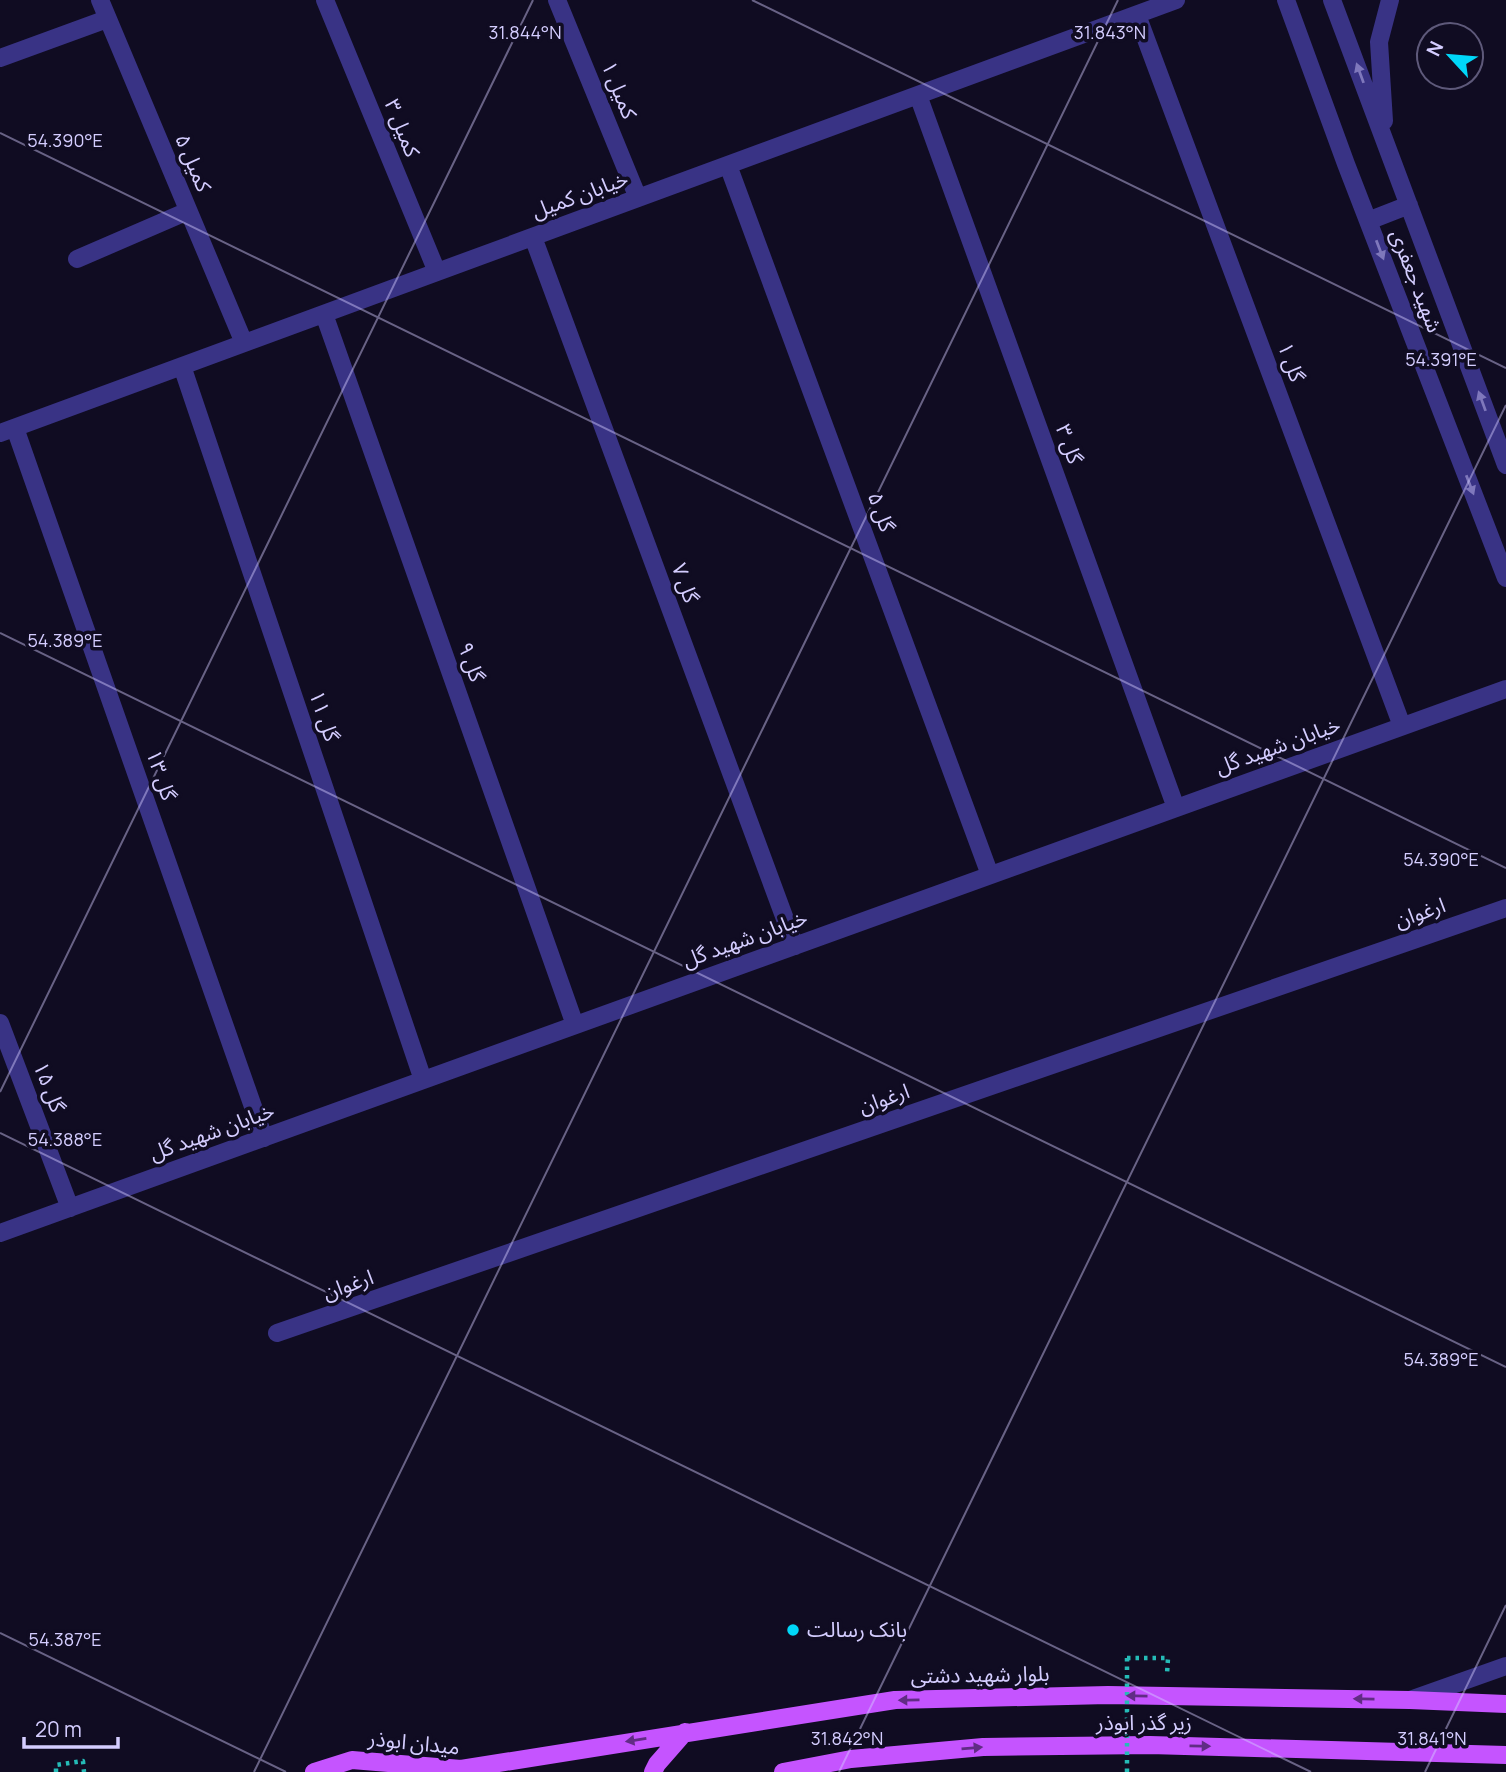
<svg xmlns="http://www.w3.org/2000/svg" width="1506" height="1772" font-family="Manrope,'Noto Sans Arabic',sans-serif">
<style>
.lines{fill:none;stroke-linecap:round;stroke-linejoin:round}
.path{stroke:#25bbb7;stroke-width:4.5;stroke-dasharray:3.5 5;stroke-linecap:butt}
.minor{stroke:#393385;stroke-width:18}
.major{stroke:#c554ff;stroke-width:18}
.path-bridge{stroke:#25bbb7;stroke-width:4.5;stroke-dasharray:3.5 5;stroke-linecap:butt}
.oneway{fill:#7f78bc}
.oneway2{fill:#612c85}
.ticks{fill:none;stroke:#d4cdff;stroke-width:2;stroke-opacity:0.45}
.poi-dot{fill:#00d7f8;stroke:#100c22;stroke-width:2.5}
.labels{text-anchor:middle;stroke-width:7;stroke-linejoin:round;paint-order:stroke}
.street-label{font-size:21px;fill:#d4cdff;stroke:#100c22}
.poi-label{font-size:21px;fill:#d4cdff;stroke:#100c22;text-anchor:start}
.ticks-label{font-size:18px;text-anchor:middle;fill:#d4cdff;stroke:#100c22;stroke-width:7;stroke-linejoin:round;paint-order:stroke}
</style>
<rect width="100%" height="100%" fill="#100c22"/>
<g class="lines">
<path class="path" d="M1127 1658H1168L1167 1674
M56 1772V1765L83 1761 84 1772"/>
<path class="minor" d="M100 0 244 343
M325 0 437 272
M557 0 638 198
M1286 0 1346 164 1506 578
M1332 0 1506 465
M1137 15 1402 726
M0 58 107 19
M918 95 1176 808
M1384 121 1379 42 1390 0
M728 165 990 875
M1368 221 1409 205
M533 237 795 946
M77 259 188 211
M324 314 575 1025
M182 366 423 1080
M15 428 264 1138
M0 433 1176 0
M0 1023 70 1208
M0 1233 1506 689
M277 1333 1506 908
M1410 1700 1506 1666"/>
<path class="major" d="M461 1769 895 1700 1108 1695 1410 1700 1506 1704
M314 1772 352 1760 461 1769 470 1772
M653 1772 657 1764 685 1732
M783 1772 851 1759 983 1747 1150 1745 1506 1755"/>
<path class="path-bridge" d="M1127 1772V1658"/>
</g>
<defs><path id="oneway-solid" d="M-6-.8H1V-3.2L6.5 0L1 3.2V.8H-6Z" transform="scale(1.75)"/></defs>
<g class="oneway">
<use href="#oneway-solid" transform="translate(1360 73) rotate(-110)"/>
<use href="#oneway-solid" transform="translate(1380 250) rotate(69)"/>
<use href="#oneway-solid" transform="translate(1482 401) rotate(-110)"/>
<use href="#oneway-solid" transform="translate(1470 485) rotate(69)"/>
</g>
<g class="oneway2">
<use href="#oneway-solid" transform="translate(1137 1696) rotate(-179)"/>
<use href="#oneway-solid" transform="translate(1364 1699) rotate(-179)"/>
<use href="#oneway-solid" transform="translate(909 1700) rotate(179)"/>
<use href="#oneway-solid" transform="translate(636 1740) rotate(171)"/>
<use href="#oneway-solid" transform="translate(1200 1746) rotate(1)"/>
<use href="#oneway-solid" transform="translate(972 1748) rotate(-5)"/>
</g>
<path class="ticks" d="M752 0 1506 368M0 133 1506 868M0 633 1506 1367M0 1092 533 0M0 1133 1311 1772M0 1633 286 1772M254 1772 1118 0M839 1772 1506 405M1425 1772 1506 1605"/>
<circle class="poi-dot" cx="793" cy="1630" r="7"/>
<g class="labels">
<g class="street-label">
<text transform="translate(619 90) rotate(68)" y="7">کمیل ۱</text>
<text transform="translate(402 128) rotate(68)" y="7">کمیل ۳</text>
<text transform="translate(193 163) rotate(67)" y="7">کمیل ۵</text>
<text transform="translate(580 195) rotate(-20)" y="7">خیابان کمیل</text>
<text transform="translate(1416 281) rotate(69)" y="7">شهید جعفری</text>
<text transform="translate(1291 362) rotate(70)" y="7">گل ۱</text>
<text transform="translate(1069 444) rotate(70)" y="7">گل ۳</text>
<text transform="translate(881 512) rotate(70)" y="7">گل ۵</text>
<text transform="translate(685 583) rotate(70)" y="7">گل ۷</text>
<text transform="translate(471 662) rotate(70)" y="7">گل ۹</text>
<text transform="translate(324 716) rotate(71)" y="7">گل ۱۱</text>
<text transform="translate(1278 746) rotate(-20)" y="7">خیابان شهید گل</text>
<text transform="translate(161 775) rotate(71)" y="7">گل ۱۳</text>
<text transform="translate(1420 913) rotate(-19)" y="7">ارغوان</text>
<text transform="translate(745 939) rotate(-20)" y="7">خیابان شهید گل</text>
<text transform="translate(49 1087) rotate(69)" y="7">گل ۱۵</text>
<text transform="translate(884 1099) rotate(-19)" y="7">ارغوان</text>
<text transform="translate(212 1132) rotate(-20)" y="7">خیابان شهید گل</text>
<text transform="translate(348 1285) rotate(-19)" y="7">ارغوان</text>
<text transform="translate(980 1675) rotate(-1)" y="7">بلوار شهید دشتی</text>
<text x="1144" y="1730">زیر گذر ابوذر</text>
<text transform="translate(414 1743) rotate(6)" y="7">میدان ابوذر</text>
</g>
<g class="poi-label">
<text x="807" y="1637">بانک رسالت</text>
</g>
</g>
<g class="ticks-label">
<text x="525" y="39">31.844°N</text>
<text x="1110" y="39">31.843°N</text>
<text x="65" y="147">54.390°E</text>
<text x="1441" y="366">54.391°E</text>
<text x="65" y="647">54.389°E</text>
<text x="1441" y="866">54.390°E</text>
<text x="65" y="1146">54.388°E</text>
<text x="1441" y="1366">54.389°E</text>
<text x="65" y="1646">54.387°E</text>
<text x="847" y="1745">31.842°N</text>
<text x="1432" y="1745">31.841°N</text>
</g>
<g transform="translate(1450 56) rotate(296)"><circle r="33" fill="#100c22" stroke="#5e597a" stroke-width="2"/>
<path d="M0-5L12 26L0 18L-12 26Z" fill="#00d7f8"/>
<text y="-10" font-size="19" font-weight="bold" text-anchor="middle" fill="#d4cdff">N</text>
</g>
<path d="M24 1737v10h94v-10" fill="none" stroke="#d4cdff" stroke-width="3.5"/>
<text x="35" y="1737" font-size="21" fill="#d4cdff" stroke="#100c22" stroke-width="5" paint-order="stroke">20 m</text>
</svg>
